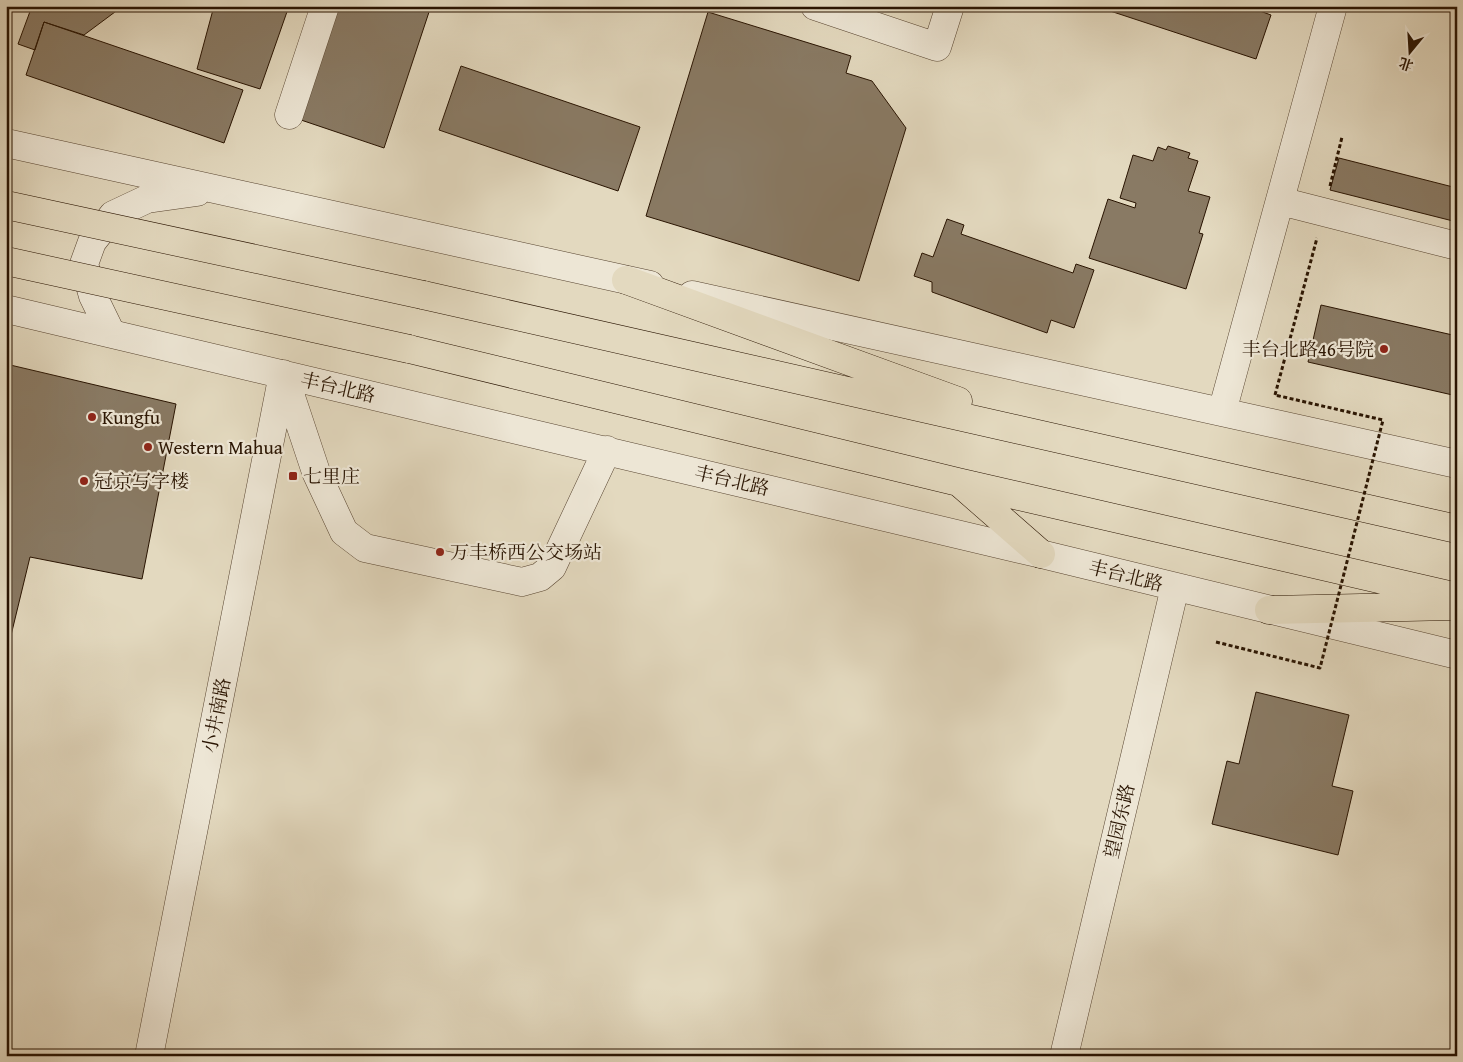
<svg xmlns="http://www.w3.org/2000/svg" width="1463" height="1062" font-family="'Gentium Book Plus','Noto Serif SC',serif">
<style>
.building{fill:#897a64;stroke:#281301}
.lines{fill:none;stroke-linecap:round;stroke-linejoin:round}
.minor-casing{stroke:#574430;stroke-width:29}
.highway-casing{stroke:#281301;stroke-width:29}
.path{stroke:#281301;stroke-width:3;stroke-dasharray:4 2.5;stroke-linecap:butt}
.minor{stroke:#ede6d5;stroke-width:28}
.highway{stroke:#e3d9bf;stroke-width:28}
.highway-bridge-casing{stroke:#281301;stroke-width:29;stroke-linecap:butt}
.path-bridge{stroke:#281301;stroke-width:3;stroke-dasharray:4 2.5;stroke-linecap:butt}
.highway-bridge{stroke:#e3d9bf;stroke-width:28}
.poi-dot{fill:#8f2418;stroke:#ede6d5;stroke-width:2}
.labels{text-anchor:middle;stroke-width:4.5;stroke-linejoin:round;paint-order:stroke}
.poi-label{font-size:19px;fill:#281301;stroke:#ede6d5;text-anchor:start}
.street-label{font-size:19px;fill:#281301;stroke:#ede6d5}
</style>
<rect width="100%" height="100%" fill="#e3d9bf"/>
<filter id="stains"><feTurbulence type="fractalNoise" baseFrequency=".004" numOctaves="4"/><feColorMatrix values="0 0 0 0 .2 0 0 0 0 .09 0 0 0 0 .02 0 0 0 .5 -.17"/></filter>
<radialGradient id="worn" r=".72"><stop offset=".6" stop-color="#630" stop-opacity="0"/><stop offset="1" stop-color="#630" stop-opacity=".3"/></radialGradient>
<path class="building" d="M32 6H123L84 35 44 22 35 50 18 44Z
M214 6H289L260 89 197 69Z
M339 6H431L384 148 301 120Z
M1095 6H1246L1271 15 1256 59Z
M708 12 851 56 846 73 872 81 906 128 859 281 646 216Z
M44 22 243 90 224 143 26 75Z
M461 66 640 127 618 191 439 130Z
M1168 146 1190 153 1188 158 1198 161 1188 191 1210 197 1199 233 1203 234 1186 289 1089 258 1108 199 1135 208 1136 203 1120 198 1133 155 1153 161 1158 147 1166 150Z
M1339 158 1457 188V222L1330 190Z
M947 219 964 225 961 234 1073 273 1076 264 1094 270 1074 328 1051 320 1047 333 932 292V282L914 276 922 253 933 257Z
M1321 305 1457 336V396L1308 362Z
M6 364 176 404 142 579 30 557 6 656Z
M1256 692 1349 715 1332 786 1353 791 1338 855 1212 824 1227 761 1239 764Z"/>
<g class="lines">
<g class="minor-casing">
<path id="minor" d="M815 6 937 47 950 6
M289 115 325 6
M6 143 650 285
M1280 201 1457 246
M692 295 1457 464
M6 309 1041 554 1457 655
M111 333 93 296 84 264 92 242 113 215 147 199 197 192
M284 376 316 472 344 532 365 548 522 582 540 577 552 567 607 450
M1222 412 1333 6
M149 1056 283 374
M1064 1056 1175 587"/>
</g>
<g class="highway-casing">
<path id="highway" d="M626 280 958 401
M423 295 1457 529
M409 349 958 482 1457 597
M961 484 1041 554
M1269 610 1452 606"/>
</g>
<path class="path" d="M1330 186 1342 137
M1275 395 1317 238"/>
<use href="#minor" class="minor"/>
<use href="#highway" class="highway"/>
<g class="highway-bridge-casing">
<path id="highway-bridge" d="M6 205 423 295
M6 261 409 349"/>
</g>
<path class="path-bridge" d="M1216 642 1320 668 1383 420 1275 395"/>
<use href="#highway-bridge" class="highway-bridge"/>
</g>
<g class="poi-dot">
<circle cx="1384" cy="349" r="5"/>
<circle cx="92" cy="417" r="5"/>
<circle cx="148" cy="447" r="5"/>
<rect x="288" y="471" width="10" height="10" rx="2.5"/>
<circle cx="84" cy="481" r="5"/>
<circle cx="440" cy="552" r="5"/>
</g>
<g class="labels">
<g class="poi-label">
<text x="1374" y="356" text-anchor="end">丰台北路46号院</text>
<text x="102" y="424">Kungfu</text>
<text x="158" y="454">Western Mahua</text>
<text x="303" y="483">七里庄</text>
<text x="94" y="488">冠京写字楼</text>
<text x="450" y="559">万丰桥西公交场站</text>
</g>
<g class="street-label">
<text transform="translate(338 387) rotate(13)" y="7">丰台北路</text>
<text transform="translate(732 480) rotate(13)" y="7">丰台北路</text>
<text transform="translate(1126 575) rotate(14)" y="7">丰台北路</text>
<text transform="translate(216 715) rotate(-79)" y="7">小井南路</text>
<text transform="translate(1119 821) rotate(-77)" y="7">望园东路</text>
</g>
</g>
<rect width="1463" height="1062" fill="none" stroke="#e3d9bf" stroke-width="25"/>
<rect x="8" y="8" width="1448" height="1047" fill="none" stroke="#281301" stroke-width="2.5"/>
<rect x="12" y="12" width="1438" height="1037" fill="none" stroke="#281301"/>
<g transform="translate(1410 52) rotate(198)" stroke="#ede6d5" stroke-width="4" paint-order="stroke">
<path d="M0-4L9 19L0 12L-9 19Z" fill="#281301"/>
<text y="-8" font-size="14" font-weight="bold" text-anchor="middle" fill="#281301">北</text>
</g>
<rect width="100%" height="100%" filter="url(#stains)"/>
<rect width="100%" height="100%" fill="url(#worn)"/>
</svg>
